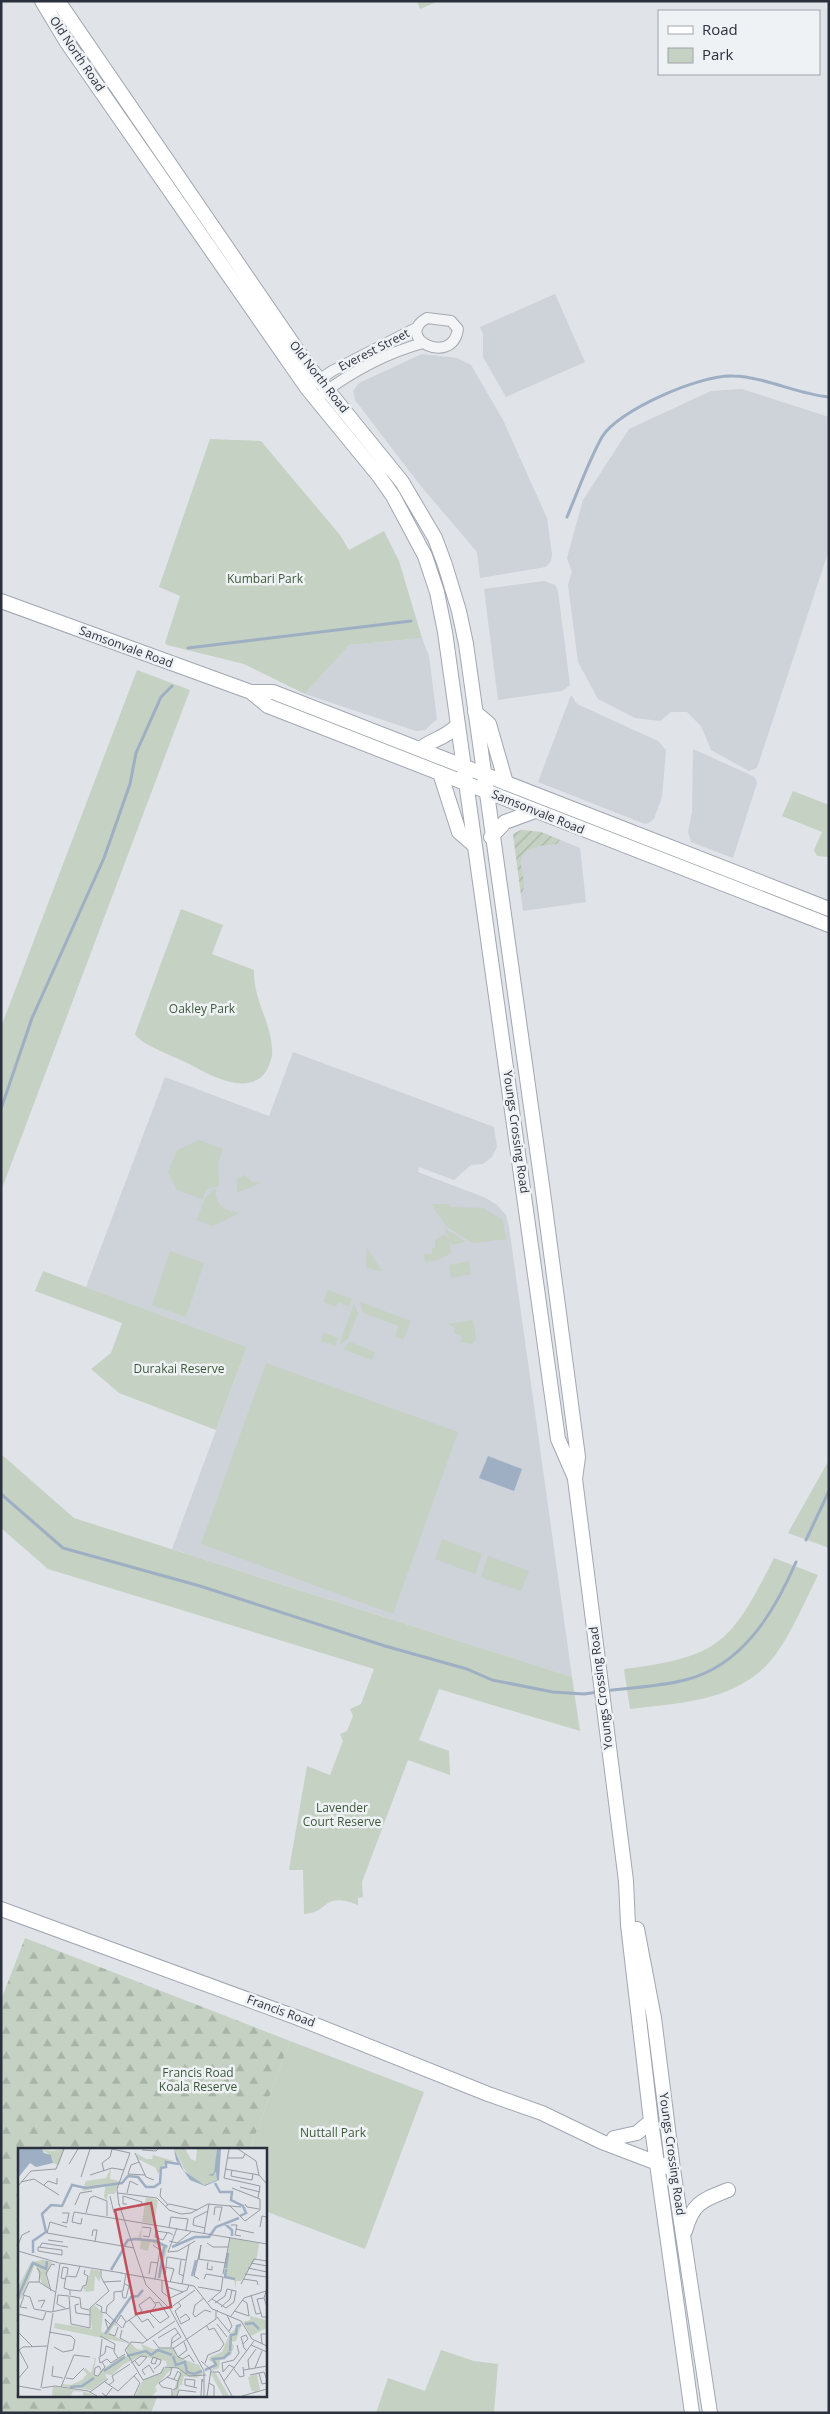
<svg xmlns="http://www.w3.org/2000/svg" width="830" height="2414" font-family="'Open Sans',sans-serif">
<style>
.built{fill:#ced2d9}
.green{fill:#c5d1c2}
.forest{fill:url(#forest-firs)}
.garden{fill:url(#garden-furrows)}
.water{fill:#9eafc4}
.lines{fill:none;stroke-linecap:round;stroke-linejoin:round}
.stream{stroke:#9eafc4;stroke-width:3}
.minor-casing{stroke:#a6aab1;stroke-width:12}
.major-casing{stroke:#a0a7b2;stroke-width:16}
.minor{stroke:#f2f4f6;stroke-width:10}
.major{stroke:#fff;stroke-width:14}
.labels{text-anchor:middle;stroke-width:5;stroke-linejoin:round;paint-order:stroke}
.street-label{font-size:12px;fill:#2a303d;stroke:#eff2f5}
.park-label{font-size:12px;fill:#3d5839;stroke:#eff2f5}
.inset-river{fill:none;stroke:#9eafc4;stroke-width:2.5}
.inset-road{fill:none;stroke:#979ba4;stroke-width:1}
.view{fill:#c1505c;fill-opacity:0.15;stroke:#c1505c;stroke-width:2.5}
.inset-edge{fill:none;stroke:#2a303d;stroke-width:2.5}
</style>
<defs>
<pattern id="forest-firs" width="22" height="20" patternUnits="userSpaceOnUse" patternTransform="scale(1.25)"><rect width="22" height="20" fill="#c5d1c2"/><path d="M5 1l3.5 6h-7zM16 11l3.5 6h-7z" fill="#a9b4a8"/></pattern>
<pattern id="garden-furrows" width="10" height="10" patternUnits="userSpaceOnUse" patternTransform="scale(1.25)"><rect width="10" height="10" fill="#c5d1c2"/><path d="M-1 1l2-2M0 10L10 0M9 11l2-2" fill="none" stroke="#a9b4a8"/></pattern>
</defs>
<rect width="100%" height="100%" fill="#e0e3e8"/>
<path class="built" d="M555 294 585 362 506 397 483 357V334L480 327Z
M422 354 457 358 471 365 503 420 547 518 552 554 551 561 546 567 480 578 477 552 420 485 355 400 353 391 359 383Z
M742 389 829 417V550L757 768 749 771 711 750 701 726 687 712H671L660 721 635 718 598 699 578 662 568 585 572 572 567 558 583 500 629 429 711 391Z
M544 581 555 585 558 591 570 685 562 691 498 700 484 589Z
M422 638 429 656 437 719 425 730 416 731 305 694 349 645Z
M571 695 577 704 658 741 666 750 662 797 654 819 649 823 645 824 538 782Z
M693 749 755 777 757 783 733 858 691 842 688 832 692 812Z
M521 830 541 832 580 848 586 902 523 911 513 834Z
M293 1052 494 1127 497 1147 492 1157 483 1164 471 1165 454 1180 419 1167 418 1172 486 1198 497 1205 506 1215 509 1227 572 1677 172 1549 247 1347 86 1287 165 1077 269 1116Z"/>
<path class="green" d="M417 1H439L420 9Z
M210 439 261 441 340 535 349 550 384 531 399 561 422 638 349 645 305 694 244 664 167 645 165 643 180 596 159 587Z
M137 670 190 690 1 1191V1027Z
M793 791 829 805V857L817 856 814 850 822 832 782 816Z
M181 909 223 925 212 954 254 970C253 999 270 1020 272 1048 273 1055 270 1064 267 1070 251 1096 215 1078 195 1067 182 1059 140 1045 135 1034Z
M199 1140 223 1149 218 1163 219 1186 207 1189 202 1199 177 1190 168 1172 177 1150Z
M244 1175 253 1182H262L237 1193V1179Z
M213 1189H216C214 1205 225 1211 239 1213L213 1226 197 1220 205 1198Z
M431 1204H448L451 1207 483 1208 503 1220 506 1239 475 1243 471 1242 447 1227Z
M445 1229 465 1241V1242L452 1245Z
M445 1234 449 1240 451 1253 438 1260 425 1262 424 1254H432V1249L435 1248V1240Z
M367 1248 382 1271 370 1269 366 1267Z
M170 1251 204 1263 186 1317 152 1305Z
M469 1261 471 1274 451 1278 449 1265Z
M43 1271 247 1347 216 1430 119 1393 91 1369 111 1353 122 1323 35 1291Z
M328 1290 352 1299 349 1307 338 1302 336 1307 323 1302Z
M360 1302 411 1321 403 1340 395 1336 399 1326 363 1313Z
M354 1304 358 1313 348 1339 339 1345Z
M473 1320 476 1339 472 1344 460 1342 462 1336 454 1333 455 1328 448 1324Z
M324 1333 338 1338 335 1346 321 1341Z
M350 1342 375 1352 372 1360 343 1349Z
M266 1363 458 1432 393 1614 201 1544Z
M1 1454 74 1518 572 1677 580 1731 439 1689 419 1740 449 1751 450 1775 408 1760 362 1882 363 1897 358 1898V1905C321 1891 330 1913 304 1914L303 1870H289L307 1766 330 1775 343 1741 340 1734 347 1731 353 1716 350 1709 361 1704 374 1669 48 1569 1 1528Z
M829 1460V1548L788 1533Z
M442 1539 482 1554 475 1574 435 1559Z
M488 1556 529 1571 521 1591 481 1577Z
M774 1558 818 1575C805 1601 793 1630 776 1654 742 1701 682 1703 630 1709L624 1669C720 1657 731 1643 774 1558Z
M290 2041 424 2092 365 2249 265 2211V2149H250Z
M441 2350 474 2361 498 2364 494 2413H376L388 2378 425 2391Z"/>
<path class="forest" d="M25 1938 290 2041 250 2149H19V2395H158L151 2413H1V2000Z"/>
<path class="garden" d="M521 830 541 832 560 840 557 844C548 845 539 845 530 849 509 858 532 881 521 894L513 834Z"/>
<path class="water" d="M488 1456 522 1469 514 1491 479 1478Z"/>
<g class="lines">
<path class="stream" d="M567 517C578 491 588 462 602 437 618 410 702 374 733 376 766 377 796 394 829 397
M188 648 411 621
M1 1109 32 1018 104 858 130 784 136 753 161 697 172 686
M1 1494 63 1548 200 1586 385 1646 467 1669 492 1680 553 1692 584 1694 599 1692
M806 1540 829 1491
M605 1691C631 1687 659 1687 685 1680 742 1666 774 1613 796 1562"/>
<g class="minor-casing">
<path id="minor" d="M427 318 451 321 458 329C452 368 393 337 427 318Z
M307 388 332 371 416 328
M322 394C353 371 386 353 423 343"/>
</g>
<g class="major-casing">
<path id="major" d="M42 1 66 41 307 388 379 476 393 496 425 556 437 592 445 632 558 1439 575 1478
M58 1 308 366 402 482 435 538 445 565 459 611 466 644 542 1185 578 1457 575 1479 626 1881 628 1925 651 2121 692 2413
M1 601 251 692 268 706 829 925
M251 692H273L291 699 829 909
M475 712 489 724 506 783
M420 749C434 738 443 740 458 725
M440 773 459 832 474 845
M491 837 505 822 535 811
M1 1909 298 2018 488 2094 542 2113 602 2142 673 2169
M637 1929 654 2018 673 2169 710 2413
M614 2138 637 2133 651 2121
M685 2231C693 2202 703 2200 728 2190"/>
</g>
<use href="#minor" class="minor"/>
<use href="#major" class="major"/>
</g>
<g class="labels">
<g class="street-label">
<text transform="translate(77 54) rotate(56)" y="4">Old North Road</text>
<text transform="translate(374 350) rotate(-27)" y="4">Everest Street</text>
<text transform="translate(319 377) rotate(52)" y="4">Old North Road</text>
<text transform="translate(126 647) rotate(20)" y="4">Samsonvale Road</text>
<text transform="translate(538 812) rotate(22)" y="4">Samsonvale Road</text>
<text transform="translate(516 1132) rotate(82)" y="4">Youngs Crossing Road</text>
<text transform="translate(601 1688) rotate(-97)" y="4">Youngs Crossing Road</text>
<text transform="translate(281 2011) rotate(20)" y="4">Francis Road</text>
<text transform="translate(672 2154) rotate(82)" y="4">Youngs Crossing Road</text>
</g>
<g class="park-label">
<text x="265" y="583">Kumbari Park</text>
<text x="202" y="1013">Oakley Park</text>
<text x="179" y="1373">Durakai Reserve</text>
<text x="342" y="1812">Lavender<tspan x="342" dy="14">Court Reserve</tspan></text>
<text x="198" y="2077">Francis Road<tspan x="198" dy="14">Koala Reserve</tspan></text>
<text x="333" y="2137">Nuttall Park</text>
</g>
</g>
<g transform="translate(18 2148)">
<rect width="249" height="249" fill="#e0e3e8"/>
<path d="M24 1 34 3 46 1 41 17 35 15 34 9ZM156 1H167L173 11 178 13 179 1H199V31L165 18ZM118 5 128 11H134L135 7 156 13 148 14 140 26 138 20 120 11ZM93 20 92 31 101 33 97 46H90L89 52 86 49 88 30ZM124 79 123 90 150 97 142 131 145 99 132 94 130 103 122 101 123 93 114 89 120 90ZM212 90 241 95 239 109 223 133H218V141L216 132 206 130ZM73 121 82 123V134L77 128 76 143 67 144 65 138H68ZM77 157 85 166 83 183 86 185 91 182 96 173 100 179 96 177 91 185 109 195 36 180 37 175 74 181 72 161ZM232 168 249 172V180L233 188 225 174 232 172ZM113 195 121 204 126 202 123 196 135 201 155 200 159 209 181 217 185 225 179 230 166 228 164 236 166 237H162L159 247 154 248 163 221 149 218 148 213 123 208 106 216 94 227 87 226 89 231 73 242 44 238V236L53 237 64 232 69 226 65 222 67 220 73 225 77 211 73 210H78L75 228H80L82 223 106 207 110 210 108 200ZM147 219 154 220 137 239 139 243 134 248H117L125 232 141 226ZM197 224 211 248H205L193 226ZM239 226 242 242 237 244 233 242 230 229Z" fill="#c5d1c2"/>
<path d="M197 1V18L195 26 190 28 197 27 198 22 199 32 186 37 176 33 164 18 180 22 183 19V23L192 24 195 21ZM88 30 89 38 64 43 68 33ZM128 49 140 52 136 76 124 74ZM25 112 34 114 28 129 32 141 24 135 17 116 4 150 0 152V139L13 114ZM224 174 218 193 213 194 216 198 213 207 202 212 201 220 193 223 197 216 191 212 192 209 204 204 211 187ZM124 197 132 203 146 201 154 205 151 208 140 204 134 208 116 209 114 204 109 207 115 200 125 202ZM155 206 160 214 167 213 168 219 184 226 172 227 155 218ZM35 238 71 245 77 248H65V244L55 243 53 248H34Z" fill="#c5d1c2"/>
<path d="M0 1H24L26 5 33 7 35 15 18 19 12 15 0 30ZM156 1 166 23 186 37 199 32 198 23 195 28 190 27 196 25 199 1H203L201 32 187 38 172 32 158 12Z" fill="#9eafc4"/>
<path class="inset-river" d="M197 35 202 44H214L213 52 225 58 228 65 222 68M207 76 214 82V88M106 98 110 92 118 91 138 93 149 99M154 99 177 89H191L198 79 221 70M15 105V93L28 84 24 66 33 57 44 58 54 37 68 40 104 35 110 28 120 29 128 39H136L142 35 143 20 148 19V14L161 16M208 120 210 105M208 121 207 129 217 131M93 122 106 100M174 128 178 112M141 130 146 99M0 149 15 115 28 121 29 113M227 176 235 175 241 181M87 186 113 149 120 148 125 142M212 203 213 187 218 186 219 178 223 177M109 208 128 203 133 207 140 202 154 207M155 208 158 217 167 214 169 224 176 226 184 223M187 222 198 217 195 211 206 210 212 204M86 223 107 209M52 239 64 238 76 230"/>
<path class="inset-road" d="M94 1 112 5M211 1 206 30 242 38 240 50M220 1 238 13 241 27 249 36M124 2 138 3 140 1M117 5 128 29 136 32M209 10H225L227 6M121 14 113 17 110 26 127 27M51 16 60 1M207 21 241 27M214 22 213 28 223 30 234 32 235 26M86 23 84 15 92 9 94 1M72 27 94 20 106 22M63 29 72 1M3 34 16 31 41 47M26 37 30 33 39 36V30M0 38 13 23 38 21 46 1M222 39 242 44M143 40 142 48 150 57M214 40 242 51V62M100 45 139 50 151 62 163 66 173 65 190 56 223 59M109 45 112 33 120 37M92 48 96 65M101 56 128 137 152 161 186 223V248M109 56H105V48L124 54 123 58H120M227 56 229 59 241 61M57 57 62 45 74 43M101 57 99 41 112 5M211 57 227 73 242 62M147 59 151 56 179 62M56 64 106 72M56 64 54 74 63 76 64 70M68 65 72 50 76 48 89 53V68M196 67 197 59H204L201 73M106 72 249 96M44 74 49 75 51 65H44M213 77H219L217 87 223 88M124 79 133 80 131 89 125 88M151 79 153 69 170 71 168 82M242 79 244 68 249 69M159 80 150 104 160 103 177 93M187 80 175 77 176 70 190 63M218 81 236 85M29 85 116 100M29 85 32 74 49 79M149 85 145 92 137 89 138 83 152 85 155 87M186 85 191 56M74 88 75 82H79L77 94M30 92 45 94M151 93 159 95 173 84M189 95 195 99H210M0 97 4 87 12 83M135 97 142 102 137 131M20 99 44 102V107L20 103ZM22 99 24 95 50 99M0 103 41 115M180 111 183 97 181 111M163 112 161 126 166 128M190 114 189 121 194 122V118M42 115 104 125M233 115 249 118M147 119 156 121 152 134M19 120 22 124 21 134 37 144M230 120 249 124M103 125 176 138 194 161 200 163M131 126 133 114 140 115M205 126 212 89M227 126 249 129M147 130 149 109 168 112M48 131 43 130 45 119 50 120 49 127M181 131 176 128 180 111 208 115M225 131 239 133 240 137M144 133V144L152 150 169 142 171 137M21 134H11L5 147 12 149 16 161 33 164M85 134 103 133M164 136 171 96M223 136 236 111 249 113M149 139 165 144M180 139 203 143 205 129 188 126 186 131M249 141 246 150 249 159M52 142 63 143 65 138 68 137 70 128 66 126 67 122M33 143 28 125 34 116 37 117M104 144 105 150H108L111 138 107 136M52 147V142L46 140 48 128 58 129 62 118M233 147 238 166 243 165M6 148 2 159 9 160M51 148 53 176 72 180V160L91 143 83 129V122M52 148 62 150 63 160 71 162M132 149 138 157 132 165 142 175M186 150 177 157 175 166 177 169 187 162 193 164M246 150 239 151 244 169H249M194 151 208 160 216 154 218 143M20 153 27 152 23 160M160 154 163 158 157 163 163 176 172 171 168 166 162 170M190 154 203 143M137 155 141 154 151 169 142 175M197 155 207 148 209 141 218 143M61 156 57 157 58 165 72 167M78 156 84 159 83 164 88 165M203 159 212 151 214 142M47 160 39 156 40 147 51 148M152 160 177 142M35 163 42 115M199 163 223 173 234 191 249 198M216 163 231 168 229 155 224 152M33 164 52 160M0 166 25 172 28 164M119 167 124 174 130 171 136 180M209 167 214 178 211 183M213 168 226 150 248 143M199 169 212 185M111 172 129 192M98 175 103 167 108 174M199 176 209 189M93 177 87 171 90 181 96 172M104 180 88 165 89 158 96 152V144L105 143 108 126M105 180 107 175 124 163 121 157 132 149M104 182 102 190 111 195M0 184 14 198M31 184 53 188 57 192 55 202 45 204 36 199M91 186 97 188 100 179M82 188 97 196 96 204 100 210M140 190 157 180 163 189 154 195M84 191 82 209 87 205 88 198 96 201M135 192 141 200H156L198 171V162M225 196 230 191 228 187 223 189 226 200 229 203M244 196 243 186H248M233 197 249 204M153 199 154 190 160 185M155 200 160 209 169 202 166 194M0 203 5 199 29 198M81 209 82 215 89 211 93 215 107 206M160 209 165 211 171 207 176 214M183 213 193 222 189 248M113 215 123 208 129 209 121 218 117 213M187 215 190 207 202 202 206 196 196 180 191 182 189 178M35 218 34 228 45 230M146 219 143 225 125 232 107 202 113 194 125 195 157 173M147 219 160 220 171 228 188 227M237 220 244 203M136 221 142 216 143 212 135 209 133 215 137 216 139 211M216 221 222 229 226 228 225 219M231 221 230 212 238 201M83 222 81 218 77 220 76 227 80 228 87 219 84 214M226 222 249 218M193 224H201L214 248M205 224 204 215 216 212 221 205 219 197M205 224 211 217 217 220M241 225 244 236 249 235M127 227 124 222 131 217 136 225M232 227 246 224 249 232M116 228 122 235 116 248M149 229 160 233 159 240 155 242M48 230 55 231 66 220M0 231 10 219 1 202M156 231 160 223 163 226 160 233M167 231V237L179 240M167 231 177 232 176 239M206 233 236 193M87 234 100 243 119 225M191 235 196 238V248M91 237 96 233 94 228 112 216M0 238 23 242M43 239 56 207 72 209M23 240 35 165M24 240 37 238 70 243 79 248M72 244 90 231M84 245 88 248 94 240M154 248V241L144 239 141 235 152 227 154 219M159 248 161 242 178 244M183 248 184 231 185 234M224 248 249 241"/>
<path class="view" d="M133 55 153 159 118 166 97 62Z"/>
<rect width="249" height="249" class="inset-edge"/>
</g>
<rect width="830" height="2414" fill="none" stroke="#2a303d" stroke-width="5"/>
<rect x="658" y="10" width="162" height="65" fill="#eff2f5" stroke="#a0a4ab"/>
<rect x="668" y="26" width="25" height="8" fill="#ffffff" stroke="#a0a4ab"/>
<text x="702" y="35" font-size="15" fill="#2a303d">Road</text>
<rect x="668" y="48" width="25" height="15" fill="#c5d1c2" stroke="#a0a4ab"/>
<text x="702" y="60" font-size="15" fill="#2a303d">Park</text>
</svg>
